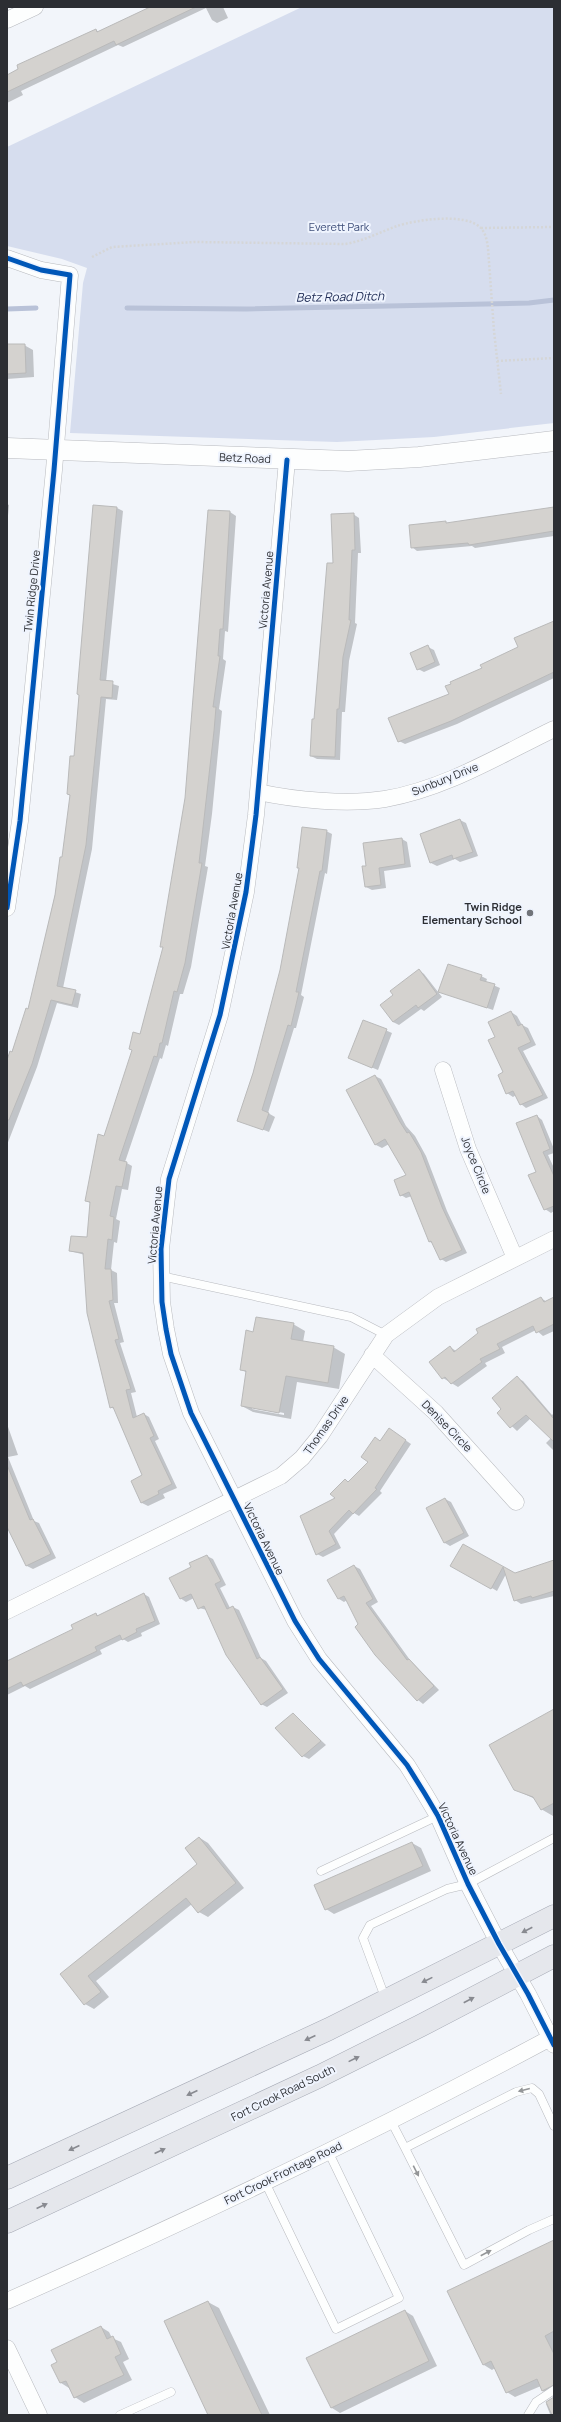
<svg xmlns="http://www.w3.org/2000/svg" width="561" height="2422" font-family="Manrope,sans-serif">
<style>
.green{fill:#d6ddee}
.shadow{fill:#0003;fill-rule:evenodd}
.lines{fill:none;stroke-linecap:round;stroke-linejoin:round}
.stream{stroke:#b9c2d8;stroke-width:5}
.building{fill:#d4d2cf;stroke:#bababa}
.service-casing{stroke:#b8babf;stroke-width:9}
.minor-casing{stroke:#b8babf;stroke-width:17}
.tertiary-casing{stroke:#b8babf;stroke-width:21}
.primary-casing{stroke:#a7abb6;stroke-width:23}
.path{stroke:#d5d6d7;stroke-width:2.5;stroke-dasharray:2 2;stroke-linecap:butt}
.service{stroke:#fdfefe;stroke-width:8}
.minor{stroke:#fdfefe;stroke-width:16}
.tertiary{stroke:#fdfefe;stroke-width:20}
.primary{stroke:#e5e7ec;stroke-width:22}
.cycleway-casing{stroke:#eff4fe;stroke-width:8}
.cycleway{stroke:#0057b8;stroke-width:5}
.oneway{fill:#888a90}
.oneway2{fill:#949698}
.poi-dot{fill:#717479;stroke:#eff4fe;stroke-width:1.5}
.labels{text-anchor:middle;stroke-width:4;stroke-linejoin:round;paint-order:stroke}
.park-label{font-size:11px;fill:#3e4e79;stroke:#eff4fe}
.street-label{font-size:11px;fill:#2c2e33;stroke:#eff4fe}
.poi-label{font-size:11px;font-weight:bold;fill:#2c2e33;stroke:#eff4fe;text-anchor:end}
.water-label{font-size:12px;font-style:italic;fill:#202d56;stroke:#eff4fe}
</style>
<rect width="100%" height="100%" fill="#f2f5fa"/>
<path class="green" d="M302 7H554V423L434 437 337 442 70 433 83 283 87 268 62 259 7 246V147Z"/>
<path class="shadow" d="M154 7H223L228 18 217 23 212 20 206 8 123 47 118 45 21 91 23 95 7 103V76L96 30 99 32Z
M7 345H24L33 350 34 377 7 379Z
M7 504 9 505 7 527Z
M94 506 117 508 123 511 106 682 119 686 117 700 106 699 92 849 63 988 81 994 78 1008 57 1003 37 1067 7 1145V1063L29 1010 63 859 71 796 68 794 75 757Z
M554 509V536L475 548 472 546 417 551 412 547 410 525 449 524Z
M209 511 230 512 236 516 228 632 225 631 223 659 226 661 219 709 222 711 212 814 205 866 208 867 191 967 183 994H180L168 1046 166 1045 162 1059 160 1058 125 1162 132 1166 128 1190 122 1189 116 1219 120 1221 117 1243 114 1242 111 1270 117 1273 118 1303H114L124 1342 120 1343 136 1392 131 1393 137 1417 144 1414 149 1417 159 1439 155 1441 177 1488 163 1494 165 1498 148 1506 142 1503 132 1481 143 1476 115 1410 111 1407 85 1255 70 1251 87 1239 91 1204 86 1200 104 1138 140 1035 164 948 186 798Z
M353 514 359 518 361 553H358L355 623 357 624 349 661 345 712H342L340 760 317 759 311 756 334 564Z
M554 622V678L457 724 405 744 399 741 483 668 519 647Z
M428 647 434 650 440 665 424 672 418 669Z
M460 820 466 823 478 856 460 862 455 859 437 866 431 863 421 834Z
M326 831 332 834 327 874 325 873 301 995 304 997 296 1028H294L268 1113 275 1117 269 1132 239 1120Z
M402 839 407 842 411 867 384 871 386 888 372 890 366 887 367 867Z
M419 970 424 974 442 997 424 1011 421 1009 399 1025 393 1022 395 996Z
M481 976 487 979 486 982 500 988 493 1010 440 992Z
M511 1012 517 1016 522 1025 528 1028 536 1045 523 1051 548 1098 526 1108 521 1104 516 1095 513 1097 507 1093 496 1038Z
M364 1021 392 1033 378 1070 349 1058Z
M375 1076 381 1079 406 1126 415 1136 426 1156 447 1211 467 1253 446 1262 441 1259 434 1244 430 1242 412 1196 406 1198 401 1195 408 1176 389 1144 382 1148 376 1145 347 1091Z
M537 1116 542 1120 554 1149V1153L548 1155 554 1168V1211L551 1213 545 1209 537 1172Z
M541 1298 547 1302 554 1298V1331L543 1336 536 1330 502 1347 505 1353 485 1363 487 1366 458 1387 443 1378 450 1347 456 1351 479 1333Z
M293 1324 305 1331 303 1342 333 1347 345 1354 339 1389 297 1382 291 1419 253 1412 242 1406 247 1373 241 1369 254 1333ZM252 1407 284 1413V1415L252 1409Z
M517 1378 523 1381 552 1415 554 1413V1451L546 1443 551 1438 531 1418 517 1431 498 1413 503 1409Z
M7 1424 18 1455 8 1457 34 1521 39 1523 56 1558 33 1569 27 1566 7 1522Z
M395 1433 411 1444 380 1491 382 1493 359 1516 354 1513 334 1534 341 1548 323 1557 317 1554 336 1498 369 1462 375 1438 381 1441Z
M445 1499 451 1502 469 1536 450 1546 445 1543Z
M463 1545 515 1574 554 1561V1596L521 1604 515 1600 506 1574 497 1591 452 1565Z
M207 1556 213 1559 226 1585 220 1588 230 1608 233 1607 239 1610 261 1658 266 1661 288 1693 267 1707 261 1704 207 1610 199 1608 194 1598 186 1602 180 1598 192 1567Z
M354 1566 360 1569 378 1602 371 1606 410 1660 439 1690 423 1704 418 1700 360 1624 347 1600 344 1602 339 1599Z
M144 1594 149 1597 160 1624 141 1633 142 1636 128 1642 123 1639 100 1650 102 1654 30 1689 25 1686 7 1695V1663L75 1630 96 1614 99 1616Z
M554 1713V1815L553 1816 541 1809 535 1799 514 1789Z
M293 1714 326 1745 309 1759 303 1756Z
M200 1838 208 1843 244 1888 208 1917 199 1912 192 1904 96 1981 109 1997 94 2009 85 2004 62 1974 199 1864Z
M412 1843 421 1848 431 1871 334 1914 326 1909Z
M554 2241V2394L551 2396 543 2391 541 2386 515 2397 507 2392 495 2368 492 2370 484 2365Z
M208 2302 219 2308 270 2415H210Z
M405 2311 413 2316 437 2366 340 2413 332 2408 308 2358Z
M101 2327 109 2332 112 2338 121 2342 129 2359 123 2362 132 2380 84 2403 75 2397 69 2388 61 2383Z
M554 2398V2415H549L550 2414 546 2404Z"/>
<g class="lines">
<path class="stream" d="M127 308 246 309 529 303 554 300
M7 309 36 308"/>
</g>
<path class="building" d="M150 7H196L116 45 114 41 7 92V75L18 69 17 65 96 29 97 32Z
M7 344H25L26 373 7 374Z
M93 505 117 507 100 680 113 681 112 698 101 697 86 845 57 986 76 990 72 1005 51 1000 32 1064 9 1120H7V1060L10 1051 12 1052 26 1008 28 1009 55 895 60 857H62L70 795 67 794 70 756H74L79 695 77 694Z
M554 507V531L469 545 468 543 411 548 409 525 446 521V523Z
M208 510 230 511 223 629H220L218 656H220L213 707H216L214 731 199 863H202L185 963 177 992 174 991 162 1043H160L157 1057 154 1056 119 1160 127 1162 122 1187 116 1186 110 1216 114 1217 112 1240 108 1239 105 1269H111L113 1300 109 1301 119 1339 115 1340 131 1389 126 1390 133 1418 144 1413 154 1436 150 1438 172 1484 158 1491 159 1494 141 1503 131 1481 142 1475 113 1407 110 1408 87 1313 83 1253 69 1251 71 1236 87 1237 90 1202 85 1201 98 1134 104 1136 132 1050 129 1049 133 1032 140 1034 163 947H160L185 798Z
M354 513 355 550H352L349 620H351L343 657 339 709H337L335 757 310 756 312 719H314L327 563H333L331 514Z
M554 621V672L451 721 398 742 388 718 449 694 445 686 451 684 450 682 482 668 480 665 518 647 514 638Z
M428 645 435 662 417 670 410 653Z
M460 819 473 852 453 859 452 855 430 863 420 834Z
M302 827 327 830 322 871H320L296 992H299L291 1026 288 1025 262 1110 269 1113 263 1130 237 1121 253 1073 280 970 299 868H297Z
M402 838 405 864 379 868 381 885 365 887 362 866H366L363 843Z
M448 964 482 975 480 980 495 984 487 1008 438 992Z
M419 969 437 994 418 1008 416 1005 393 1022 380 1005 393 995 390 991Z
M511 1011 518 1026 522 1024 531 1042 518 1048 543 1095 520 1105 513 1091 506 1094 498 1075 503 1072 488 1040 495 1037 488 1022Z
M363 1020 387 1029 372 1068 348 1058Z
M375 1075 400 1122 407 1133 409 1132 421 1152 442 1207 462 1250 440 1260 431 1241 429 1242 409 1192 400 1196 394 1180 406 1175 385 1139 375 1145 346 1090Z
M537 1115 550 1149 543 1152 554 1176V1206L544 1210 528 1175 536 1172 516 1123Z
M541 1297 544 1302 554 1297V1324L536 1333 533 1326 497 1344 500 1349 480 1359 482 1362 451 1384 445 1377 442 1379 429 1362 450 1346 454 1352 478 1333 476 1329Z
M256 1317 294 1323 291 1339 334 1346 328 1383 286 1376 279 1413 241 1406 246 1371 240 1370 246 1330 253 1332Z
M517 1376 554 1419V1442L526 1415 510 1428 497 1413 501 1409 492 1398Z
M389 1428 406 1440 375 1488 377 1489 353 1514 349 1510 329 1531 336 1544 316 1555 300 1516 335 1498 330 1494 345 1479 348 1482 368 1462 361 1457 375 1437 380 1441Z
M7 1465 30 1520 33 1519 51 1554 26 1566 7 1527Z
M445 1498 464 1533 444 1543 426 1508Z
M463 1544 515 1573 554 1560V1591L532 1598 531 1596 514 1601 503 1567 491 1589 450 1566Z
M207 1555 221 1581 215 1584 227 1609 233 1606 257 1659 260 1657 283 1689 261 1705 226 1655 204 1606 198 1609 191 1594 180 1599 169 1578 191 1567 189 1563Z
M354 1565 373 1599 366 1603 407 1660 409 1659 434 1686 417 1701 375 1655 355 1627 358 1624 344 1596 338 1599 327 1580Z
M144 1593 155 1621 136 1629 137 1632 122 1640 120 1635 95 1647 97 1651 23 1686 21 1682 7 1689V1661L73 1629 71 1625 96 1613 97 1616Z
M554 1709V1803L541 1810 533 1797 514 1790 489 1745Z
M293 1713 321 1741 302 1757 275 1728Z
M199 1837 236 1883 198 1913 186 1898 88 1976 101 1992 84 2005 60 1974 197 1864 185 1848Z
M412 1842 423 1866 325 1910 314 1885Z
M554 2240V2331L545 2336 554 2354V2385L542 2391 537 2379 506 2393 491 2361 483 2365 447 2291Z
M208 2301 262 2415H208L164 2321Z
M405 2310 429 2361 331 2408 306 2358Z
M101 2326 107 2339 113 2336 121 2354 115 2357 124 2375 74 2398 66 2381 60 2383 51 2365 57 2362 51 2350Z
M554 2397V2415H552L546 2402Z"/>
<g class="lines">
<g class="service-casing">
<path id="service" d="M161 1276 351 1317 386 1335
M321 1871 438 1816
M386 2000 363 1938 370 1925 447 1889 468 1884 554 1838
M391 2121 405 2148
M554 2126 539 2094 532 2088 516 2092 405 2148 464 2265 529 2230 554 2219
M265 2182 336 2329 399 2298 328 2151
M120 2415 171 2392
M528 2415 536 2402 554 2390"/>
</g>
<g class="minor-casing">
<path id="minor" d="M7 20 35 7
M7 258 41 270 70 275 54 470 20 821 7 908
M287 460 256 815 246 892 220 1015 169 1179 161 1249 162 1302 166 1329 171 1354 191 1413 295 1621 319 1659 407 1765 425 1794 438 1816 468 1884 499 1944 528 1994 554 2045
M258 792C295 800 347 805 385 799 445 789 500 755 554 729
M443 1070 468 1149 515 1258
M372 1355 436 1413 516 1502
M7 1611 281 1476 302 1458 320 1436 386 1335 438 1297 554 1239
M7 2301C192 2219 375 2132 554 2036
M7 2348 39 2415"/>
</g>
<g class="tertiary-casing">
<path id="tertiary" d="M7 448 348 461 419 457 554 441"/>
</g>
<g class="primary-casing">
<path id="primary" d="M7 2178 329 2029 554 1916
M7 2222 320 2076 420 2026 554 1956"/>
</g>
<path class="path" d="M481 228 554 227
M92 257 112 247 195 242 345 244C364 241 380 232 397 226 416 220 465 212 481 228 486 234 487 241 488 248L494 331 501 394
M497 361 554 358"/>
<use href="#service" class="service"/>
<use href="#minor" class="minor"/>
<use href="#tertiary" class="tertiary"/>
<use href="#primary" class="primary"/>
<g class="cycleway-casing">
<path id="cycleway" d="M7 258 41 270 70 275 54 470 20 821 7 908
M287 460 256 815 246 892 220 1015 169 1179 161 1249 162 1302 166 1329 171 1354 191 1413 295 1621 319 1659 407 1765 425 1794 438 1816 468 1884 499 1944 528 1994 554 2045"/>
</g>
<use href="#cycleway" class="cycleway"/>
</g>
<defs><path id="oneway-solid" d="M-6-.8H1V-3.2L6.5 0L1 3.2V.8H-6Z"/></defs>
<g class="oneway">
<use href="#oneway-solid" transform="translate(527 1930) rotate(153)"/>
<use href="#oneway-solid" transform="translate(427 1980) rotate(154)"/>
<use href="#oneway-solid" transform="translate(469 2000) rotate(-28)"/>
<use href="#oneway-solid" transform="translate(310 2038) rotate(155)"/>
<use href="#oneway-solid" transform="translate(354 2059) rotate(-26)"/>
<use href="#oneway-solid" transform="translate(192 2093) rotate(155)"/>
<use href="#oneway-solid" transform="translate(74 2148) rotate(155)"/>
<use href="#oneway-solid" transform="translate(160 2151) rotate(-25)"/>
<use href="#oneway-solid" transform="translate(42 2206) rotate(-25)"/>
</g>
<g class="oneway2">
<use href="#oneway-solid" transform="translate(524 2090) rotate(166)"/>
<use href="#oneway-solid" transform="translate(416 2171) rotate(63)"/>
<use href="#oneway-solid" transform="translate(486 2253) rotate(-28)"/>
</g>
<circle class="poi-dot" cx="530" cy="913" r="4"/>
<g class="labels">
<g class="park-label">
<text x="339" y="231">Everett Park</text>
</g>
<g class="street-label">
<text transform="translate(245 458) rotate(2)" y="4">Betz Road</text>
<text transform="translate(266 590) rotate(-85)" y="4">Victoria Avenue</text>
<text transform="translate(32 591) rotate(-84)" y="4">Twin Ridge Drive</text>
<text transform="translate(445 779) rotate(-22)" y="4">Sunbury Drive</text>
<text transform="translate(232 911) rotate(-80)" y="4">Victoria Avenue</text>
<text transform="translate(476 1165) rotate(68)" y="4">Joyce Circle</text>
<text transform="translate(155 1225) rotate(-85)" y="4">Victoria Avenue</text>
<text transform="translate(326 1425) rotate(-55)" y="4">Thomas Drive</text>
<text transform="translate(447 1426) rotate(46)" y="4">Denise Circle</text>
<text transform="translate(264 1539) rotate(64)" y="4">Victoria Avenue</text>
<text transform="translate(458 1839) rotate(65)" y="4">Victoria Avenue</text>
<text transform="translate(283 2093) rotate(-26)" y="4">Fort Crook Road South</text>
<text transform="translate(283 2173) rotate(-26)" y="4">Fort Crook Frontage Road</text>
</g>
<g class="poi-label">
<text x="522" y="911">Twin Ridge<tspan x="522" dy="13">Elementary School</tspan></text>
</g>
<g class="water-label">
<text transform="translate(340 297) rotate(-1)" y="4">Betz Road Ditch</text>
</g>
</g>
<rect width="561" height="2422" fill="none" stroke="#2c2e33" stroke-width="16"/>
</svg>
